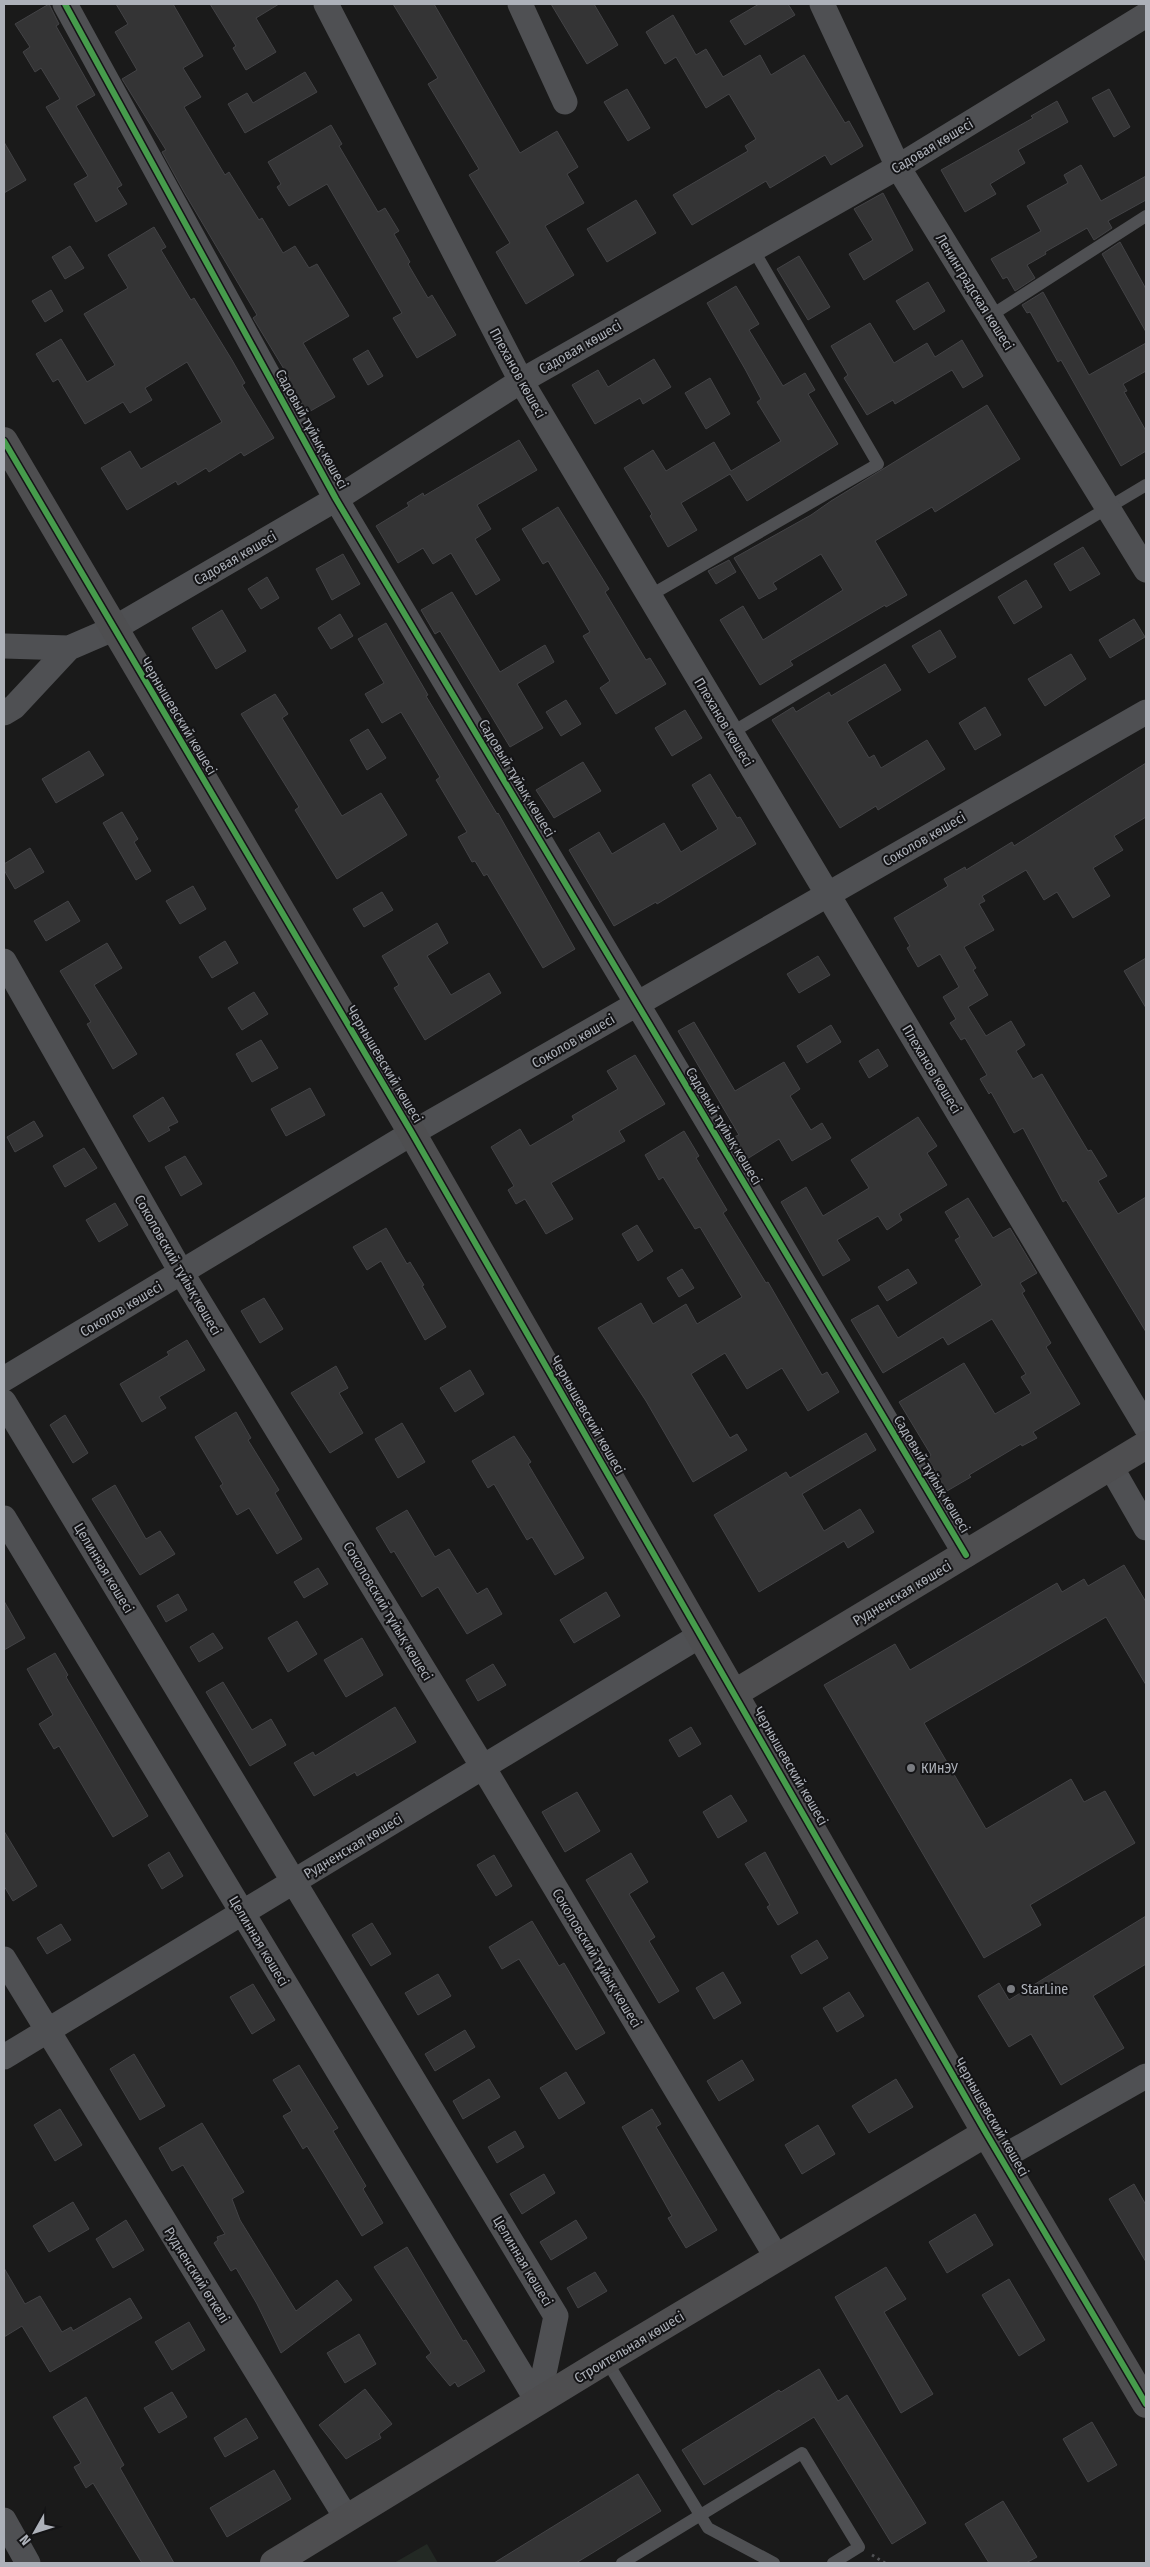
<svg xmlns="http://www.w3.org/2000/svg" width="1150" height="2567" font-family="'Fira Sans Condensed',sans-serif">
<style>
.green{fill:#232924}
.building{fill:#343435;stroke:#434346}
.lines{fill:none;stroke-linecap:round;stroke-linejoin:round}
.path{stroke:#505154;stroke-width:3;stroke-dasharray:2.5 4;stroke-linecap:butt}
.lane{stroke:#4f5053;stroke-width:12}
.street{stroke:#4f5053;stroke-width:25}
.secondary{stroke:#4e4e50;stroke-width:28}
.cycleway-casing{stroke:#141416;stroke-width:9}
.cycleway{stroke:#469c4c;stroke-width:6}
.poi-dot{fill:#7a7c81;stroke:#141416;stroke-width:2}
.labels{text-anchor:middle;stroke-width:4;stroke-linejoin:round;paint-order:stroke}
.street-label{font-size:14px;fill:#adb1b9;stroke:#141416}
.poi-label{font-size:14px;fill:#adb1b9;stroke:#141416;text-anchor:start}
</style>
<rect width="100%" height="100%" fill="#1a1a1a"/>
<path class="green" d="M427 2544 438 2563H394Z"/>
<path class="building" d="M49 4 59 24 56 26 95 95 76 106 122 185 117 188 127 204 96 222 74 184 88 176 46 107 60 99 41 68 35 72 23 52 30 47 15 24Z
M116 4H173L203 56 183 68 201 97 184 107 225 175 229 172 259 220 262 218 283 253 295 246 309 268 317 264 349 316 303 343 335 397 307 413 288 381 290 379 253 318 257 315 184 192 162 152 166 150 122 79 137 70 115 32 128 24Z
M210 4H279L256 18 276 52 246 70 233 48 236 46Z
M393 4H434L520 153 557 131 578 167 567 174 584 203 545 226 574 275 526 304 496 252 510 243 469 175 479 169 428 84 438 78Z
M551 4H594L618 45 587 64Z
M759 4H788L795 15 745 45 730 21Z
M673 15 696 55 706 49 723 77 760 55 771 75 804 55 845 123 849 121 863 146 831 165 825 155 770 188 766 181 692 225 673 195 748 151 745 146 756 139 729 94 706 108 676 57 665 64 646 32Z
M305 72 317 92 245 133 228 104 247 93 253 103Z
M627 89 650 128 628 141 604 102Z
M1109 89 1130 127 1114 137 1092 98Z
M1057 101 1068 122 1018 150 1025 163 990 184 996 194 965 212 941 170 1033 118 1031 116Z
M331 125 342 144 339 146 378 212 385 208 399 231 394 234 410 262 408 264 428 298 432 295 456 335 417 358 393 318 402 313 327 184 289 206 277 187 281 184 268 162Z
M4 142 26 180 4 193Z
M1081 165 1101 201 1146 176V200L1108 221 1112 228 1094 240 1087 228 1045 252 1046 254 1027 265 1035 278 1015 291 1007 277 1003 279 991 259 1041 231 1027 206 1068 183 1064 175Z
M883 193 913 250 864 280 849 254 873 240 854 209Z
M636 200 656 233 607 262 587 229Z
M154 227 166 247 161 250 191 300 194 298 232 360 245 383 242 385 274 438 244 456 241 452 209 472 206 468 178 485 176 481 127 510 101 468 130 451 141 469 222 422 187 362 145 388 152 400 130 413 123 402 85 424 58 379 53 382 36 354 61 339 87 382 115 365 84 314 128 288 108 255Z
M1120 242 1146 289V332L1102 254Z
M70 246 84 268 65 279 52 257Z
M799 256 830 307 808 320 777 269Z
M928 282 945 311 914 330 896 301Z
M736 286 759 324 749 330 783 386 805 373 815 390 808 394 838 444 747 501 730 474 681 503 697 530 668 547 650 516 652 514 624 468 653 450 666 471 714 442 731 471 781 441 757 402 761 399 745 369 707 303Z
M51 290 63 311 45 322 32 301Z
M1043 292 1089 375 1146 343V371L1123 384 1127 391 1124 392 1146 431V451L1121 466 1061 360 1058 362 1030 312 1027 313 1022 305Z
M870 323 894 363 927 343 935 357 962 340 983 376 963 388 952 370 895 404 893 400 867 415 844 378 848 375 831 346Z
M368 350 383 376 368 385 353 359Z
M654 359 671 387 643 404 640 398 595 424 572 385 598 370 608 387Z
M710 378 730 414 706 429 685 393Z
M987 405 1020 459 935 512 932 507 875 541 907 595 886 607 885 605 790 661 793 665 760 685 720 620 743 606 763 640 843 590 821 554 773 583 777 589 759 599 734 558 811 515 831 501Z
M519 440 537 470 477 505 491 529 475 539 500 580 476 595 451 553 433 564 423 548 398 563 376 526 409 506 407 503 423 493 424 496Z
M558 507 609 589 605 592 646 660 650 658 666 684 616 714 600 688 610 681 583 636 590 632 548 561 543 564 522 529Z
M1083 547 1100 574 1070 591 1054 564Z
M343 554 360 584 332 600 316 569Z
M729 560 736 572 716 584 708 571Z
M267 577 279 598 261 609 248 589Z
M1026 580 1042 607 1014 624 998 597Z
M452 592 500 672 545 645 554 662 517 684 543 728 510 747 440 631 435 634 421 610Z
M222 610 246 651 216 669 192 628Z
M340 614 353 636 331 649 318 628Z
M1134 619 1145 637 1110 658 1099 640Z
M386 623 428 695 426 696 497 814 498 813 575 949 543 968 487 874 484 876 475 861 472 862 458 837 467 832 436 780 440 777 401 712 382 723 365 694 384 683 358 639Z
M940 630 956 657 929 673 912 646Z
M1071 654 1086 679 1045 706 1028 679Z
M885 664 901 690 847 722 869 758 874 755 881 768 927 740 945 769 878 810 876 806 840 828 772 720 793 707 796 712 829 692 831 696Z
M275 694 288 714 282 718 342 816 381 793 407 835 337 879 295 810 299 807 241 714Z
M566 700 581 724 561 736 546 712Z
M985 707 1001 735 975 750 959 723Z
M685 710 702 738 672 756 655 728Z
M368 729 386 758 367 770 350 740Z
M89 751 104 775 56 803 42 779Z
M583 762 601 791 554 818 536 790Z
M1146 763V817L1114 836 1123 850 1093 868 1110 896 1073 918 1057 892 1044 900 1026 870 982 896 985 901 979 904 994 930 964 947 976 968 973 970 988 995 968 1007 986 1036 1011 1021 1025 1045 1016 1051 1033 1079 1042 1074 1088 1151 1091 1150 1107 1176 1098 1181 1118 1214 1146 1197V1332L1066 1200 1063 1202 1023 1128 1014 1133 991 1092 989 1094 980 1079 987 1075 965 1038 961 1040 950 1023 956 1019 943 997 959 987 940 954 918 967 907 948 910 946 894 918 948 886 944 879 965 867 966 870 1012 842 1014 846Z
M710 774 737 818 740 817 756 844 657 904 656 902 614 926 569 850 599 832 612 854 664 823 681 852 718 829 692 785Z
M122 812 138 839 134 842 151 871 136 880 103 823Z
M30 848 44 872 15 889 4 870V864Z
M193 886 206 909 180 924 166 901Z
M382 892 393 910 364 927 353 909Z
M68 901 80 921 46 941 34 921Z
M437 923 448 943 427 956 451 995 489 973 501 993 425 1040 394 988 399 985 382 956Z
M225 941 238 963 212 978 199 957Z
M107 943 122 968 94 985 137 1054 113 1069 87 1024 91 1022 60 971Z
M818 956 830 975 799 993 787 974Z
M1146 958V1008L1124 971Z
M254 992 268 1014 242 1030 228 1008Z
M694 1022 735 1091 784 1062 800 1089 790 1096 811 1130 822 1123 831 1138 792 1161 779 1139 747 1159 734 1137 739 1135 678 1031Z
M831 1025 841 1042 807 1063 797 1046Z
M261 1040 278 1068 252 1082 236 1054Z
M878 1049 888 1066 869 1078 859 1061Z
M635 1055 665 1104 619 1131 625 1141 551 1183 573 1219 546 1234 525 1199 516 1204 508 1190 514 1186 491 1147 520 1129 530 1146 574 1120 572 1116 618 1089 607 1071Z
M310 1088 325 1115 286 1136 271 1109Z
M163 1097 178 1122 168 1127 170 1130 149 1142 133 1116Z
M918 1117 937 1146 927 1153 947 1185 899 1214 902 1220 887 1230 878 1216 837 1240 850 1260 823 1276 781 1202 806 1187 823 1216 869 1188 851 1160Z
M34 1121 43 1136 15 1152 7 1137Z
M684 1131 699 1156 696 1158 727 1210 723 1213 766 1283 768 1282 822 1375 827 1372 839 1392 808 1411 782 1368 747 1389 725 1353 691 1374 730 1438 737 1434 747 1450 693 1482 646 1401 598 1328 641 1303 653 1324 686 1304 697 1324 742 1297 700 1227 695 1229 663 1177 659 1180 645 1155Z
M84 1148 97 1168 65 1187 53 1166Z
M185 1156 202 1184 181 1196 165 1167Z
M968 1198 993 1238 1010 1228 1037 1273 1020 1283 1025 1291 1022 1293 1051 1343 1046 1347 1080 1404 1033 1432 1037 1438 1022 1446 1021 1444 969 1475 971 1477 947 1491 927 1457 931 1455 899 1402 964 1363 995 1414 1031 1393 1021 1377 1026 1374 992 1319 948 1345 943 1337 883 1373 851 1320 878 1305 898 1338 982 1285 955 1240 960 1237 945 1212Z
M115 1203 128 1225 99 1242 86 1220Z
M637 1225 653 1251 638 1261 622 1234Z
M386 1228 407 1264 410 1262 424 1285 422 1286 446 1327 425 1340 381 1261 367 1270 353 1247Z
M682 1269 694 1288 679 1297 667 1278Z
M908 1269 917 1283 887 1301 878 1287Z
M264 1298 283 1329 260 1343 241 1311Z
M187 1340 205 1370 159 1397 166 1408 142 1422 120 1384 169 1355 167 1352Z
M336 1366 348 1388 339 1393 363 1433 330 1453 291 1393Z
M470 1370 484 1394 455 1412 440 1388Z
M236 1412 251 1438 248 1440 279 1490 275 1493 302 1539 277 1554 249 1508 237 1515 220 1486 223 1484 195 1437Z
M65 1415 88 1453 73 1463 50 1425Z
M402 1423 425 1462 398 1478 375 1439Z
M866 1433 876 1450 802 1494 824 1531 860 1509 874 1532 848 1548 844 1541 759 1592 714 1515 786 1472 790 1478Z
M514 1436 531 1462 528 1464 584 1558 555 1575 532 1537 527 1540 494 1484 488 1488 472 1461Z
M115 1485 146 1539 160 1531 175 1554 140 1575 92 1499Z
M407 1510 435 1557 449 1549 477 1594 487 1588 502 1614 467 1634 438 1587 422 1597 394 1551 391 1553 376 1528Z
M1124 1565 1146 1602V1685L1106 1617 924 1723 986 1829 1071 1779 1084 1802 1105 1791 1135 1843 1030 1905 1041 1925 984 1958 824 1685 895 1644 910 1670 1057 1583 1062 1592 1084 1579 1088 1586Z
M318 1568 328 1584 304 1598 294 1582Z
M606 1592 620 1616 574 1643 560 1620Z
M178 1594 187 1610 166 1622 157 1606Z
M4 1601 25 1638 4 1650Z
M297 1621 317 1654 288 1672 268 1638Z
M213 1633 223 1648 199 1662 190 1647Z
M362 1638 383 1675 346 1697 324 1660Z
M55 1653 68 1675 66 1677 148 1816 113 1837 59 1746 54 1749 39 1724 53 1715 27 1669Z
M493 1664 506 1685 478 1701 466 1680Z
M223 1682 252 1730 271 1719 286 1745 250 1766 206 1692Z
M395 1707 416 1742 357 1776 355 1772 314 1796 294 1763 313 1752 315 1756Z
M691 1727 701 1744 679 1757 669 1740Z
M577 1792 600 1831 565 1852 542 1812Z
M731 1795 747 1821 718 1838 703 1812Z
M4 1831 37 1886 13 1901 4 1886Z
M169 1852 183 1876 162 1889 148 1865Z
M765 1852 798 1913 778 1925 767 1907 770 1905 745 1864Z
M631 1853 648 1882 629 1894 655 1937 649 1941 679 1991 659 2003 586 1880Z
M494 1855 512 1886 496 1896 477 1865Z
M1146 1916V1964L1093 1996 1124 2048 1061 2085 1031 2034 1009 2047 978 1996 999 1983 1009 2000Z
M532 1921 559 1966 564 1963 605 2033 576 2050 519 1959 502 1969 489 1947Z
M372 1923 391 1954 371 1966 352 1935Z
M61 1924 71 1940 47 1954 37 1938Z
M817 1940 828 1958 801 1974 791 1956Z
M723 1972 741 2003 714 2019 696 1988Z
M438 1974 451 1996 418 2015 405 1993Z
M253 1984 275 2020 252 2034 230 1997Z
M849 1992 864 2016 837 2032 823 2008Z
M465 2030 475 2047 435 2071 425 2054Z
M134 2054 165 2106 140 2120 110 2069Z
M742 2060 754 2080 719 2101 707 2081Z
M299 2065 338 2128 333 2131 366 2186 363 2189 383 2223 362 2236 307 2146 303 2149 283 2116 292 2111 273 2080Z
M566 2072 585 2103 559 2119 540 2088Z
M489 2079 500 2097 463 2119 453 2101Z
M896 2079 913 2107 869 2133 852 2106Z
M60 2109 82 2145 55 2161 34 2125Z
M652 2109 661 2124 656 2127 717 2230 686 2248 668 2218 672 2216 622 2127Z
M202 2123 244 2192 232 2199 240 2220 296 2311 337 2280 352 2300 281 2353 257 2304 236 2268 231 2271 214 2243 218 2240 217 2237 225 2234 183 2165 172 2171 159 2148Z
M818 2125 835 2154 802 2174 785 2145Z
M515 2131 524 2147 497 2163 488 2147Z
M544 2174 555 2193 522 2214 510 2194Z
M1134 2184 1146 2205V2262L1109 2199Z
M73 2202 89 2229 49 2252 33 2226Z
M975 2214 993 2245 947 2273 929 2242Z
M126 2220 144 2250 113 2268 96 2239Z
M576 2220 587 2238 551 2260 540 2242Z
M407 2247 463 2341 466 2340 485 2371 458 2387 455 2382 450 2386 426 2357 431 2353 374 2267Z
M886 2267 906 2299 884 2312 933 2394 901 2413 835 2297Z
M4 2268 25 2304 40 2296 62 2332 71 2327 73 2331 130 2298 142 2318 50 2372 22 2326 4 2337Z
M595 2272 607 2291 578 2308 567 2288Z
M1009 2279 1045 2340 1019 2356 982 2295Z
M189 2322 205 2350 172 2370 155 2342Z
M359 2334 376 2364 345 2383 327 2353Z
M819 2369 838 2401 847 2395 926 2523 892 2544 814 2417 704 2485 682 2450 779 2390 781 2392Z
M365 2389 392 2424 379 2434 381 2438 346 2459 319 2425Z
M172 2392 187 2417 159 2433 144 2408Z
M86 2397 124 2465 120 2468 174 2563H142L93 2483 86 2488 74 2467 81 2463 53 2417Z
M246 2418 258 2438 225 2457 214 2438Z
M1092 2422 1117 2465 1088 2482 1063 2439Z
M274 2470 291 2499 227 2537 210 2508Z
M638 2474 661 2511 576 2563H494Z
M1003 2501 1037 2557 1026 2563H989L965 2524Z"/>
<g class="lines">
<path class="path" d="M872 2555 885 2563"/>
<path class="lane" d="M990 316 1146 216
M649 596 878 464 753 249
M731 733 1146 485
M606 2360 708 2528 774 2563
M622 2563 802 2453 859 2547 833 2563"/>
<path class="street" d="M65 4 336 499 966 1555
M326 4 521 381 1146 1427
M520 4 565 102
M822 4 898 167 1146 570
M4 646 69 648
M4 713 14 707 69 648 113 629 336 499 521 381 898 167 1146 15
M4 961 181 1272 483 1767 777 2258
M4 1379 412 1133 1146 712
M4 1402 556 2316 538 2402
M1111 1467 1146 1528
M4 1518 538 2402
M4 1959 347 2519
M4 2057 701 1635
M1001 2158 1146 2076
M4 2520 28 2563"/>
<path class="secondary" d="M4 441 412 1133 986 2133 1146 2404
M735 1693 1146 1445
M274 2563 606 2360 986 2133"/>
<g class="cycleway-casing">
<path id="cycleway" d="M65 4 336 499 966 1555
M4 441 412 1133 986 2133 1146 2404"/>
</g>
<use href="#cycleway" class="cycleway"/>
</g>
<g class="poi-dot">
<circle cx="911" cy="1768" r="5"/>
<circle cx="1011" cy="1989" r="5"/>
</g>
<g class="labels">
<g class="street-label">
<text transform="translate(932 146) rotate(-31)" y="5">Садовая көшесі</text>
<text transform="translate(975 292) rotate(58)" y="5">Ленинградская көшесі</text>
<text transform="translate(580 347) rotate(-30)" y="5">Садовая көшесі</text>
<text transform="translate(518 373) rotate(61)" y="5">Плеханов көшесі</text>
<text transform="translate(312 429) rotate(61)" y="5">Садовый тұйық көшесі</text>
<text transform="translate(235 558) rotate(-30)" y="5">Садовая көшесі</text>
<text transform="translate(179 716) rotate(59)" y="5">Чернышевский көшесі</text>
<text transform="translate(724 722) rotate(59)" y="5">Плеханов көшесі</text>
<text transform="translate(517 778) rotate(59)" y="5">Садовый тұйық көшесі</text>
<text transform="translate(924 839) rotate(-30)" y="5">Соколов көшесі</text>
<text transform="translate(573 1041) rotate(-30)" y="5">Соколов көшесі</text>
<text transform="translate(385 1064) rotate(59)" y="5">Чернышевский көшесі</text>
<text transform="translate(932 1069) rotate(59)" y="5">Плеханов көшесі</text>
<text transform="translate(724 1126) rotate(59)" y="5">Садовый тұйық көшесі</text>
<text transform="translate(178 1265) rotate(60)" y="5">Соколовский тұйық көшесі</text>
<text transform="translate(121 1309) rotate(-31)" y="5">Соколов көшесі</text>
<text transform="translate(588 1415) rotate(60)" y="5">Чернышевский көшесі</text>
<text transform="translate(932 1474) rotate(59)" y="5">Садовый тұйық көшесі</text>
<text transform="translate(104 1568) rotate(59)" y="5">Целинная көшесі</text>
<text transform="translate(902 1593) rotate(-31)" y="5">Рудненская көшесі</text>
<text transform="translate(388 1611) rotate(59)" y="5">Соколовский тұйық көшесі</text>
<text transform="translate(791 1766) rotate(60)" y="5">Чернышевский көшесі</text>
<text transform="translate(353 1846) rotate(-31)" y="5">Рудненская көшесі</text>
<text transform="translate(259 1941) rotate(59)" y="5">Целинная көшесі</text>
<text transform="translate(597 1958) rotate(59)" y="5">Соколовский тұйық көшесі</text>
<text transform="translate(992 2117) rotate(60)" y="5">Чернышевский көшесі</text>
<text transform="translate(523 2261) rotate(59)" y="5">Целинная көшесі</text>
<text transform="translate(197 2275) rotate(58)" y="5">Рудненский өткелі</text>
<text transform="translate(629 2347) rotate(-31)" y="5">Строительная көшесі</text>
</g>
<g class="poi-label">
<text x="921" y="1773">КИнЭУ</text>
<text x="1021" y="1994">StarLine</text>
</g>
</g>
<rect width="1150" height="2567" fill="none" stroke="#adb1b9" stroke-width="10"/>
<g transform="translate(35 2532) rotate(231)" stroke="#141416" stroke-width="4" paint-order="stroke">
<path d="M0-4L9 19L0 12L-9 19Z" fill="#adb1b9"/>
<text y="-8" font-size="14" font-weight="bold" text-anchor="middle" fill="#adb1b9">N</text>
</g>
</svg>
